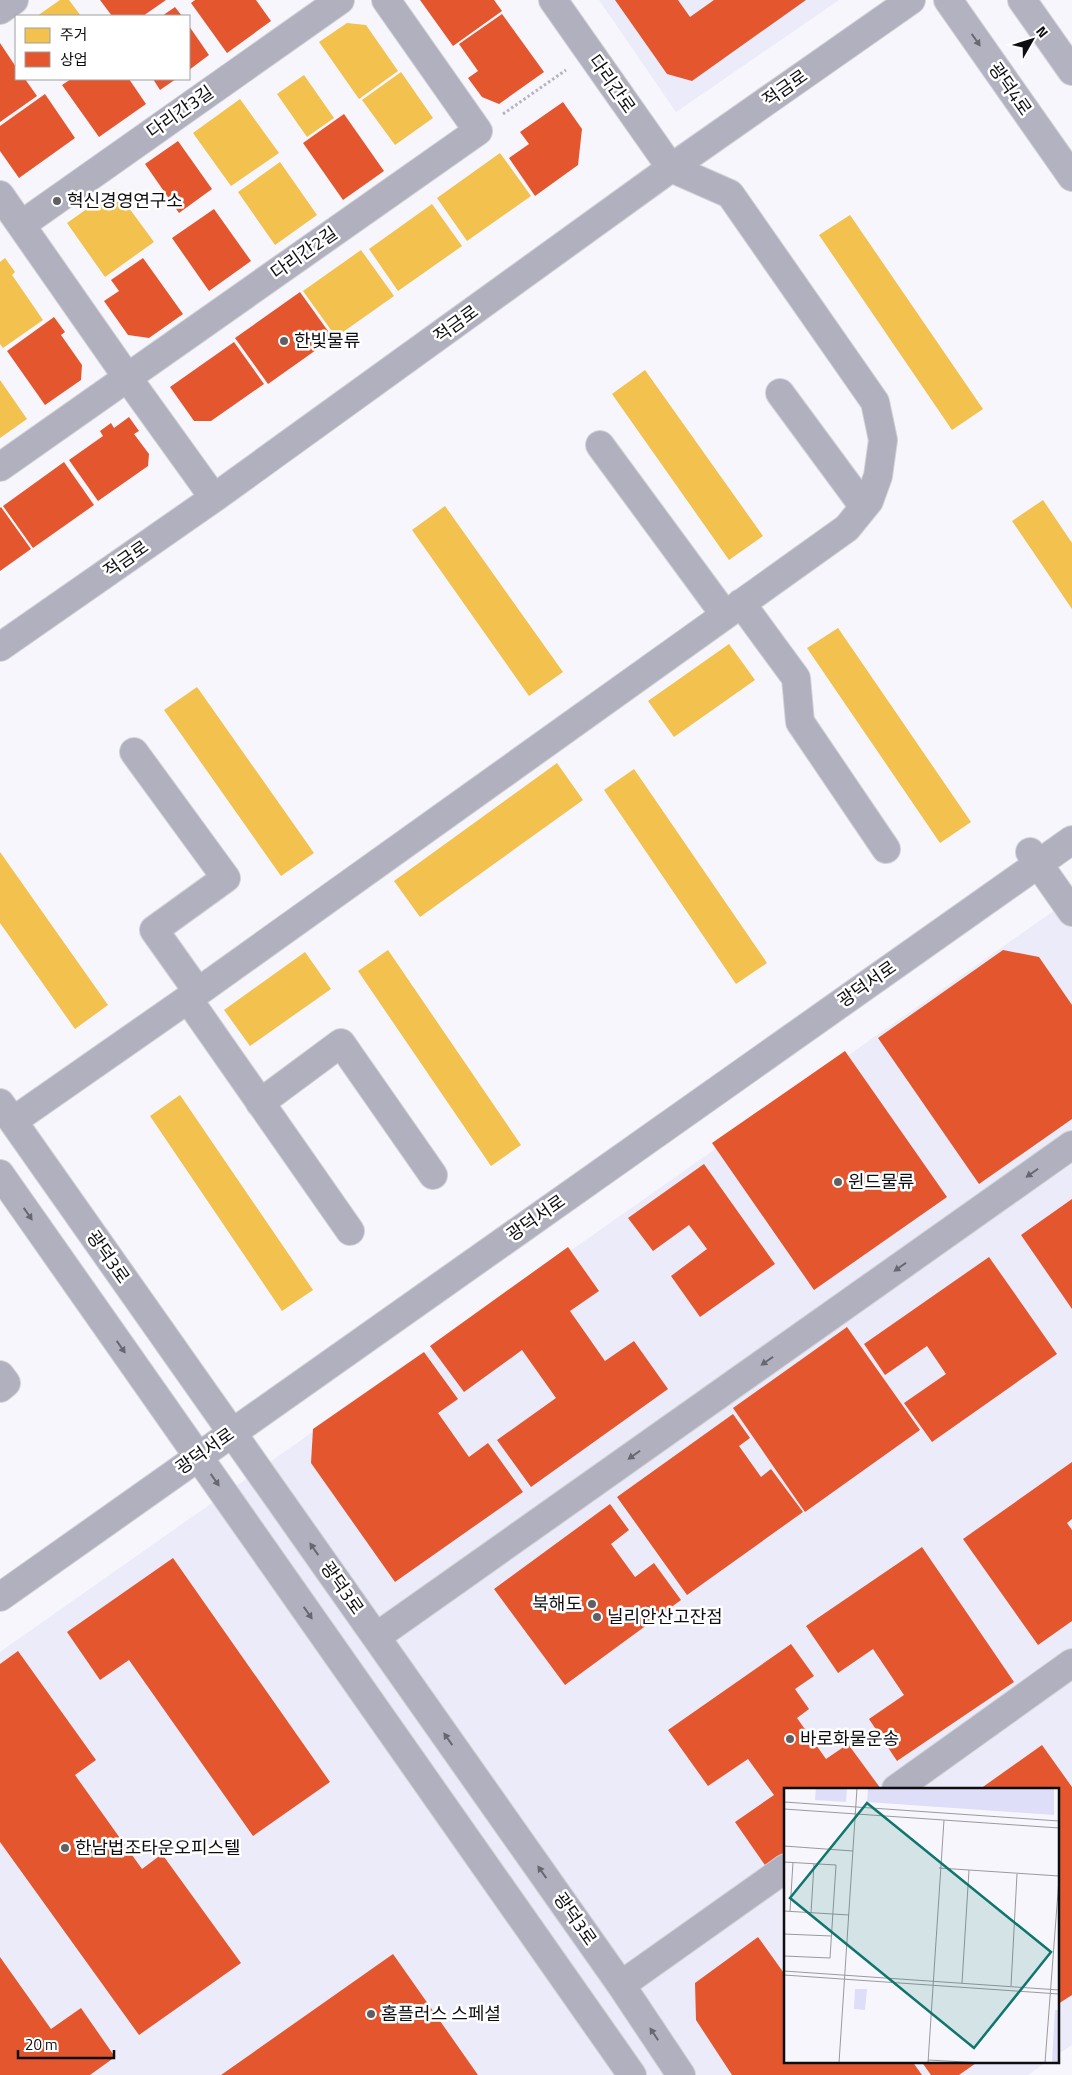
<svg xmlns="http://www.w3.org/2000/svg" width="1072" height="2075" font-family="'Titillium Web','Noto Sans KR',sans-serif">
<style>
.built{fill:#ebebf9}
.homes{fill:#f2c14e}
.shops{fill:#e4572e}
.lines{fill:none;stroke-linecap:round;stroke-linejoin:round}
.minor-casing{stroke:#d2d2d6;stroke-width:30}
.major-casing{stroke:#d2d2d6;stroke-width:30}
.path{stroke:#b4b5bf;stroke-width:3;stroke-dasharray:2.5 2.5;stroke-linecap:butt}
.minor{stroke:#b0b0bf;stroke-width:28}
.major{stroke:#b3b2c1;stroke-width:28}
.oneway{fill:#696872}
.oneway2{fill:#676771}
.poi-dot{fill:#5f5f64;stroke:#fff;stroke-width:2}
.labels{text-anchor:middle;stroke-width:5;stroke-linejoin:round;paint-order:stroke}
.street-label{font-size:18px;fill:#0e0e12;stroke:#fff}
.poi-label{font-size:18px;fill:#0e0e12;stroke:#fff;text-anchor:start}
.inset-road{fill:none;stroke:#99999e;stroke-width:1}
.view{fill:#0f766e;fill-opacity:0.15;stroke:#0f766e;stroke-width:2.5}
.inset-edge{fill:none;stroke:#0e0e12;stroke-width:2.5}
</style>
<rect width="100%" height="100%" fill="#f6f6fc"/>
<path class="built" d="M599 0H839L676 112Z
M1072 898V2045L1058 2054V1789H786V2061H1048L1028 2075H0V1652Z"/>
<path class="homes" d="M60 0H69L81 16H37Z
M347 23 366 25 398 71 359 99 319 42Z
M401 72 433 118 395 145 362 100Z
M304 75 334 118 307 137 277 94Z
M240 99 279 153 231 186 193 133Z
M500 153 531 196 467 241 437 198Z
M280 162 317 215 275 245 238 192Z
M115 189 154 242 105 277 67 223Z
M432 204 462 246 398 291 369 249Z
M850 215 983 409 952 430 819 235Z
M361 250 394 296 336 337 303 291Z
M5 258 15 272 12 275 43 320 3 348 0 344V262Z
M645 370 763 536 729 560 612 394Z
M0 380 27 419 0 438Z
M1043 500 1072 543V609L1012 521Z
M445 506 563 672 529 696 412 530Z
M838 628 971 822 940 843 807 648Z
M729 644 755 680 674 737 648 701Z
M197 687 314 853 281 876 164 710Z
M557 763 583 800 420 917 394 881Z
M634 769 767 963 736 984 604 790Z
M0 852 108 1005 75 1029 0 923Z
M388 950 521 1145 491 1166 358 971Z
M305 952 331 989 250 1046 224 1010Z
M180 1095 313 1290 282 1311 150 1116Z"/>
<path class="shops" d="M100 0H166L143 16H112Z
M195 0H256L271 21 227 53 191 3Z
M420 0H494L502 11 453 46Z
M615 0H678L690 17 714 0H806L692 81 667 74Z
M175 7 182 16H162Z
M502 14 544 72 499 104 482 97 468 78 478 71 459 44Z
M189 26 209 55 189 70Z
M0 43 16 67V79H25L37 96 0 122Z
M71 79H129L146 104 99 137 62 85Z
M153 79H176L160 90Z
M45 94 75 138 19 178 0 151V126Z
M563 102 582 129 578 165 535 196 509 158 529 144 520 132Z
M344 114 384 171 343 200 303 143Z
M178 141 212 189 179 213 145 164Z
M214 209 251 261 209 291 172 238Z
M143 258 183 314 149 338 128 335 104 301 119 291 111 280Z
M300 292 333 338 268 384 235 338Z
M54 317 65 332 61 335 82 365 81 380 45 405 7 351Z
M234 342 264 384 211 421H194L170 387Z
M129 417 139 431 134 434 149 454 148 466 98 501 69 460 103 436 100 431 111 423 114 428Z
M64 462 94 505 33 548 3 506Z
M1 507 31 549 0 571V508Z
M1003 950 1039 957 1072 1005V1119L979 1184 878 1038Z
M845 1051 947 1197 814 1290 712 1143Z
M704 1164 775 1264 700 1317 671 1276 707 1249 689 1225 653 1251 628 1218Z
M1072 1199V1309L1021 1235Z
M568 1247 599 1291 570 1311 605 1361 634 1341 668 1389 531 1487 497 1440 556 1398 522 1350 464 1392 430 1346Z
M989 1257 1057 1354 932 1442 904 1403 946 1374 927 1346 885 1375 864 1344Z
M847 1327 920 1430 805 1512 733 1408Z
M424 1352 458 1399 438 1413 469 1457 488 1443 523 1492 395 1582 311 1463 313 1429Z
M733 1414 750 1438 739 1446 761 1477 771 1469 803 1512 687 1595 617 1497Z
M1072 1462V1519L1067 1523 1072 1530V1621L1038 1645 963 1539Z
M610 1504 629 1530 611 1544 635 1577 654 1563 681 1600 565 1685 494 1589Z
M922 1547 1014 1682 897 1761 869 1719 904 1695 873 1649 838 1673 806 1626Z
M173 1558 330 1782 253 1836 129 1660 100 1680 67 1632Z
M791 1644 814 1676 795 1689 809 1709 797 1718 826 1759 848 1744 881 1789H786V1855L767 1868 735 1822 774 1795 748 1759 708 1786 668 1730Z
M18 1651 96 1760 75 1775 142 1869 162 1854 241 1963 139 2035 0 1842V1664Z
M1042 1745 1072 1787V1995L1058 2004V1789H980Z
M758 1937 786 1976V2061H912L922 2075H732L696 2020 695 1983Z
M393 1954 478 2075H221Z
M0 1957 51 2029 81 2008 115 2057 90 2075H0Z
M921 2061H979L959 2075H931Z"/>
<g class="lines">
<g class="minor-casing">
<path id="minor" d="M0 10 14 0
M0 195 127 377 214 498
M21 225 340 0
M780 393 864 507
M600 445 725 615
M0 467 478 131 386 0
M741 603 796 678 800 722 886 849
M0 647 214 498 671 168 911 0
M134 752 226 878 154 930 198 992
M1030 852 1072 912
M188 999 350 1231
M0 1103 621 1985 681 2075
M260 1103 341 1043 433 1175
M13 1121 188 999 847 528 869 501 878 476 883 440 875 402 730 194 671 168 553 0
M0 1174 632 2075
M0 1375 6 1383 0 1388
M0 1597 1072 840
M376 1637 1072 1145
M896 1789 1072 1663
M621 1985 786 1868"/>
</g>
<g class="major-casing">
<path id="major" d="M948 0 1072 177
M1022 0 1072 71"/>
</g>
<path class="path" d="M503 114 566 70"/>
<use href="#minor" class="minor"/>
<use href="#major" class="major"/>
</g>
<defs><path id="oneway-solid" d="M-6-.8H1V-3.2L6.5 0L1 3.2V.8H-6Z" transform="scale(1.25)"/></defs>
<use class="oneway" href="#oneway-solid" transform="translate(976 40) rotate(55)"/>
<g class="oneway2">
<use href="#oneway-solid" transform="translate(1032 1173) rotate(145)"/>
<use href="#oneway-solid" transform="translate(28 1214) rotate(55)"/>
<use href="#oneway-solid" transform="translate(900 1267) rotate(145)"/>
<use href="#oneway-solid" transform="translate(121 1347) rotate(55)"/>
<use href="#oneway-solid" transform="translate(767 1361) rotate(145)"/>
<use href="#oneway-solid" transform="translate(634 1455) rotate(145)"/>
<use href="#oneway-solid" transform="translate(215 1480) rotate(55)"/>
<use href="#oneway-solid" transform="translate(314 1549) rotate(-125)"/>
<use href="#oneway-solid" transform="translate(308 1613) rotate(55)"/>
<use href="#oneway-solid" transform="translate(448 1739) rotate(-125)"/>
<use href="#oneway-solid" transform="translate(542 1872) rotate(-125)"/>
<use href="#oneway-solid" transform="translate(654 2034) rotate(-124)"/>
</g>
<g class="poi-dot">
<circle cx="57" cy="201" r="5"/>
<circle cx="284" cy="341" r="5"/>
<circle cx="838" cy="1182" r="5"/>
<circle cx="592" cy="1604" r="5"/>
<circle cx="597" cy="1617" r="5"/>
<circle cx="790" cy="1739" r="5"/>
<circle cx="65" cy="1848" r="5"/>
<circle cx="371" cy="2014" r="5"/>
</g>
<g class="labels">
<g class="street-label">
<text transform="translate(612 84) rotate(55)" y="6">다리간로</text>
<text transform="translate(785 88) rotate(-35)" y="6">적금로</text>
<text transform="translate(1010 89) rotate(55)" y="6">광덕4로</text>
<text transform="translate(180 112) rotate(-35)" y="6">다리간3길</text>
<text transform="translate(304 253) rotate(-35)" y="6">다리간2길</text>
<text transform="translate(456 324) rotate(-36)" y="6">적금로</text>
<text transform="translate(126 559) rotate(-35)" y="6">적금로</text>
<text transform="translate(867 984) rotate(-35)" y="6">광덕서로</text>
<text transform="translate(536 1218) rotate(-35)" y="6">광덕서로</text>
<text transform="translate(108 1257) rotate(55)" y="6">광덕3로</text>
<text transform="translate(205 1451) rotate(-35)" y="6">광덕서로</text>
<text transform="translate(342 1588) rotate(55)" y="6">광덕3로</text>
<text transform="translate(575 1919) rotate(55)" y="6">광덕3로</text>
</g>
<g class="poi-label">
<text x="67" y="207">혁신경영연구소</text>
<text x="294" y="347">한빛물류</text>
<text x="848" y="1188">윈드물류</text>
<text x="582" y="1610" text-anchor="end">북해도</text>
<text x="607" y="1623">닐리안산고잔점</text>
<text x="800" y="1745">바로화물운송</text>
<text x="75" y="1854">한남법조타운오피스텔</text>
<text x="381" y="2020">홈플러스 스페셜</text>
</g>
</g>
<g transform="translate(784 1788)">
<rect width="275" height="275" fill="#f6f6fc"/>
<path d="M32 0H63L62 14 31 12ZM84 0H270V27L83 14ZM71 201H83L81 222 70 221ZM271 222H275V275H268Z" fill="#dedef8"/>
<path class="inset-road" d="M0 14 275 33M0 21 275 40M0 58 69 63M0 74 52 77 46 170 0 168M155 80 275 88M0 123 65 127M6 123 9 74M27 125 30 76M0 146 47 148M0 183 275 202M0 187 275 206M178 195 185 82M227 198 233 86M144 272 200 275M55 275 73 0M144 275 160 32M261 275 275 91"/>
<path class="view" d="M83 15 267 164 190 260 6 110Z"/>
<rect width="275" height="275" class="inset-edge"/>
</g>
<rect x="15" y="15" width="175" height="65" fill="#ffffff" stroke="#9f9fa0"/>
<rect x="25" y="28" width="25" height="15" fill="#f2c14e" stroke="#9f9fa0"/>
<text x="60" y="40" font-size="15" fill="#0e0e12">주거</text>
<rect x="25" y="52" width="25" height="15" fill="#e4572e" stroke="#9f9fa0"/>
<text x="60" y="65" font-size="15" fill="#0e0e12">상업</text>
<g transform="translate(1032 40) rotate(51)" stroke="#ffffff" stroke-width="4" paint-order="stroke">
<path d="M0-4L9 19L0 12L-9 19Z" fill="#0e0e12"/>
<text y="-8" font-size="14" font-weight="bold" text-anchor="middle" fill="#0e0e12">N</text>
</g>
<path d="M18 2050v8h96v-8" fill="none" stroke="#0e0e12" stroke-width="2.5"/>
<text x="25" y="2050" font-size="15" fill="#0e0e12" stroke="#ffffff" stroke-width="4" paint-order="stroke">20 m</text>
</svg>
